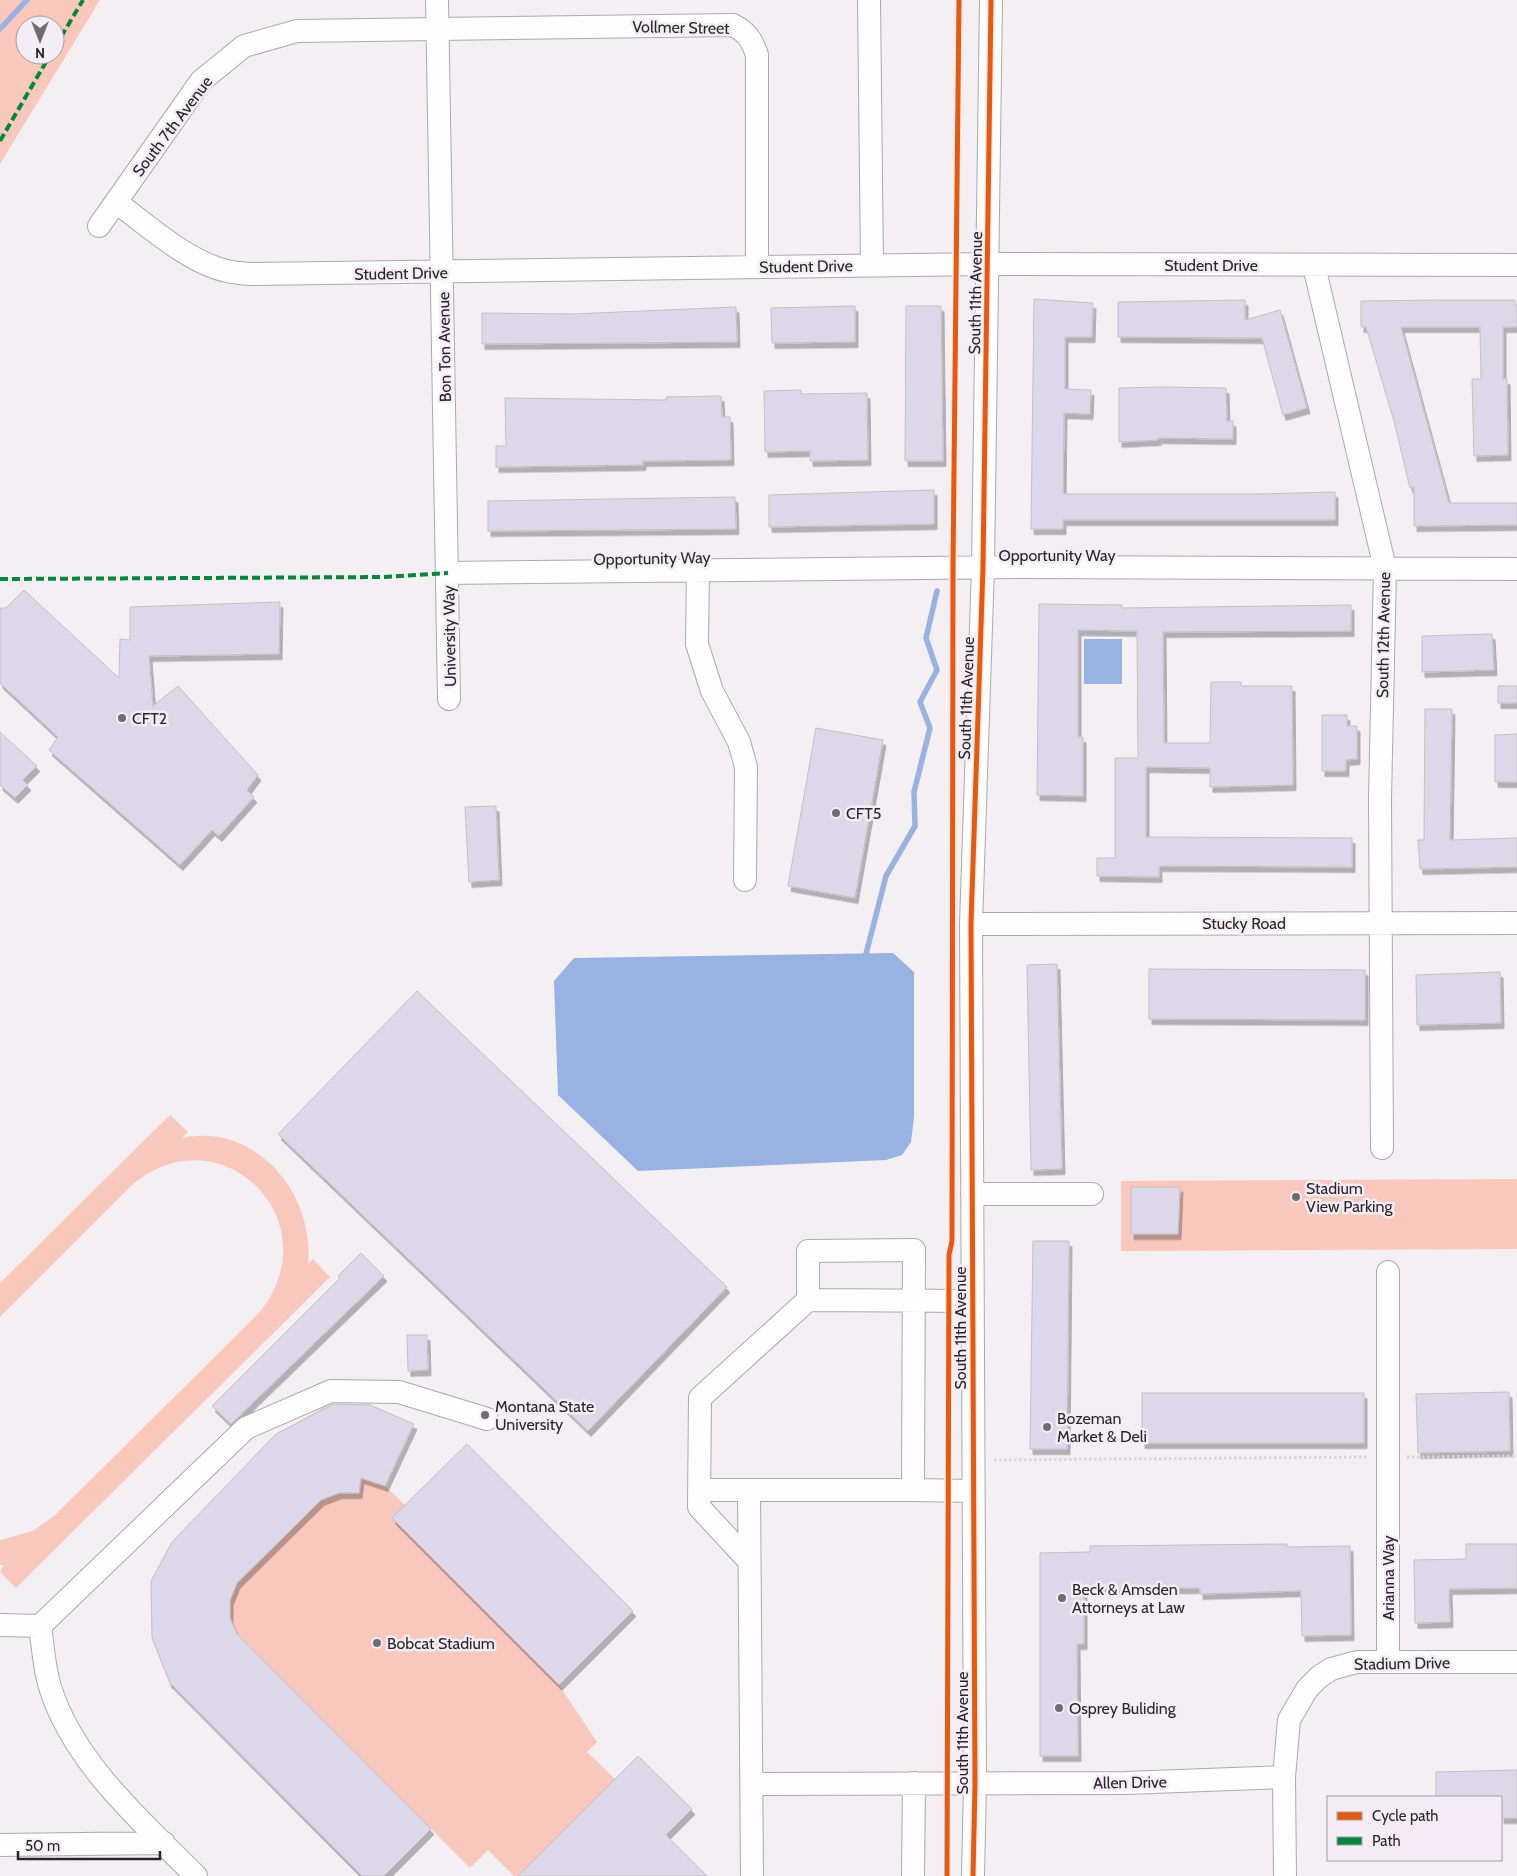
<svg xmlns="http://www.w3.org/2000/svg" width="1517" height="1876" font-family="Cabin,sans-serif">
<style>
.green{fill:#f8c8bd;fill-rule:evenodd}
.water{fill:#98b3e2}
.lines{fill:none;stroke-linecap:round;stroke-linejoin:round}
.stream{stroke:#98b3e2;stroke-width:5.5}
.building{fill:#ddd8e9;stroke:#c3c0c4;filter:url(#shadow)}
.minor-casing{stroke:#aca9ac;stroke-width:24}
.path{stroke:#d8d6d8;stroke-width:3;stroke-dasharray:2.5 2.5;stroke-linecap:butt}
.minor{stroke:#fdfdfd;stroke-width:22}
.quiet{stroke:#00873e;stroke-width:4;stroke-dasharray:8 4;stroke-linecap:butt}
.cycleway-casing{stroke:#f5edf5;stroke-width:8}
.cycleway{stroke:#e8590c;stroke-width:5}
.poi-dot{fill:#706c70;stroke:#f5edf5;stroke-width:2}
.labels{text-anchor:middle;stroke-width:5;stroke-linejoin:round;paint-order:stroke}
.street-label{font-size:16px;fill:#292629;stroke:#f5edf5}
.poi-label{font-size:16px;fill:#292629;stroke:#f5edf5;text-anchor:start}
</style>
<defs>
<filter id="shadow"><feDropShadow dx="3" dy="5.5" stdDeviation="0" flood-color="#0004"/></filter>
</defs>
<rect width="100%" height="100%" fill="#f3eff3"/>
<path class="green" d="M0 0H100L0 164ZM25 25H55V55H25Z
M170 1115 188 1132 182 1138C256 1122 315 1194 308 1264L313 1259 330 1277 16 1588 0 1572 4 1565H0V1540L33 1531 55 1515 258 1314C334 1224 222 1109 132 1185L0 1317V1283Z
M1517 1179V1249L1121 1251V1181Z
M330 1404H367L414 1424 385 1486 405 1505 467 1444 633 1611 559 1685 597 1742 587 1752 615 1779 518 1876H514L488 1850 470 1868 431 1829 384 1876H362L188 1701 229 1661 216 1648 172 1690 152 1638 151 1581 172 1542 276 1434Z"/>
<path class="water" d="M1084 639H1122V684H1084Z
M893 953 914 972V1117L911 1142 902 1155 886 1160 638 1171 558 1095 554 981 574 958Z"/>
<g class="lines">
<path class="stream" d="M0 29 27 0
M866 954 886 876 915 826 914 792 930 728 920 702 937 670 926 638 937 591"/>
</g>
<path class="building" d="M1034 299 1093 303 1092 337H1065V389L1091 390 1090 414 1064 413 1063 494H1257L1335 492V520H1063V529H1031Z
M1245 300V320L1280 310 1307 408 1283 415 1262 338 1118 337V302Z
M1438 300H1515V305H1517V327H1503V379H1507L1508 455 1474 456 1472 379H1481L1480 327H1401L1449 503H1517V525L1414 526V487L1410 488 1394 421 1366 327H1361V301Z
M855 306V342L772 343 771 308Z
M906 306H941L943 461H905Z
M736 307 737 342 482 344V313L572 314Z
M1162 387 1226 388 1227 421H1233V439L1158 438V440L1119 442V388Z
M801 390V394L867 393 868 460 810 461V451L765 452 764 391Z
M721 396 722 417H730L731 460 643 461V465L496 467V446H506L505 398 666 400V397Z
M934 490V524L769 527V495Z
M735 497 736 529 488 531V501Z
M24 590 119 678 120 639 130 640V607L280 602 279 654 149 656 153 706 178 686 258 775 247 790 254 797 219 836 212 830 180 865 49 750 58 737 0 683V608H6Z
M1039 604 1122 605V608L1351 605V631L1163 632 1164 743H1210L1211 682H1241V686H1292L1293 785 1210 787V768L1146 767V837L1352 838V867L1159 866V877L1097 876V858H1115V758H1138L1137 631 1078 630V737H1083V796L1037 795Z
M1492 634 1494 670 1422 672V636Z
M1498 686H1517V703H1498Z
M1425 709H1452L1450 840 1517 838V867L1420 869 1418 840H1424Z
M1322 715H1347V726H1357V759L1346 760V771H1322Z
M816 728 883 740 855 898 788 886Z
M0 732 37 766 23 780 28 785 15 798 0 785Z
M1517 734V782H1495V735Z
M496 806 499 880 469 882 465 807Z
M1057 964 1062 1169 1031 1170 1027 965Z
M1149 969 1365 970V1020L1149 1019Z
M1500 972 1501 1023 1417 1025 1416 975Z
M417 991 727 1287 588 1431 278 1134Z
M1131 1187H1180L1178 1234H1131Z
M1033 1241H1069L1067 1449H1030Z
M361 1253 384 1276 231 1424 212 1406 340 1278 338 1276Z
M407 1335H427L428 1370 408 1371Z
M1509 1392 1510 1451 1418 1453 1416 1394Z
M1142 1393H1364V1443H1142Z
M334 1404 370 1405 414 1424 385 1486 361 1478 359 1493H339L321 1500 237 1583 230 1600V1618L237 1634 431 1829 384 1876H362L170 1683 152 1638 151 1581 172 1542 276 1434Z
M467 1444 633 1611 559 1685 392 1518Z
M1287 1544V1547L1350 1546 1351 1635 1302 1636 1301 1591 1200 1594V1588L1084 1589V1644H1077L1078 1756H1040V1553L1090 1552V1546Z
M1466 1544H1517V1588L1449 1589 1450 1622 1415 1623 1414 1560 1466 1559Z
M638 1756 692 1809 666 1835 707 1876H518Z
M1517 1770V1818H1501V1797H1436V1772Z"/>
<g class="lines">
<g class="minor-casing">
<path id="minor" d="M437 0 449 699
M869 0 872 265
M116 202C147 225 189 263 227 271 234 273 243 273 250 274L988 264 1517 265
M99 226 201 81 244 46 297 31 733 25C747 32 752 40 757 55V267
M1314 266 1385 568 1380 799 1382 1148
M698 570 697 644 712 691 739 742 746 767 745 880
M448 573 1023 567 1517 569
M971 924 1517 923
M972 1194H1092
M1388 1272V1662
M699 1490H913L914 1250 808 1251V1300
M749 1490 752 1876
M913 1490 973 1491
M749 1561 699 1507 700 1398 808 1300 972 1301
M0 1625 40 1626C43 1646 44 1668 50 1687 73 1762 142 1822 196 1876
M40 1626 246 1428 331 1391 399 1392 487 1419
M753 1784 1126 1783 1284 1777
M0 1845 164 1843
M913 1876 914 1783
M973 1876 975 1784 971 924 983 567 991 0
M1285 1876 1284 1777 1289 1720 1307 1689 1319 1677 1331 1669 1357 1662H1517"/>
</g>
<path class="path" d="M1407 1457 1517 1456
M994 1460 1368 1457"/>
<use href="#minor" class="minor"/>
<path class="quiet" d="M55 47 83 0
M0 141 50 55
M0 579 384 577 448 573"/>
<g class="cycleway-casing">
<path id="cycleway" d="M947 1876 949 1255 952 1241 953 567 959 0
M973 1876 975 1784 971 924 983 567 991 0"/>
</g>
<use href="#cycleway" class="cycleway"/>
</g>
<g class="poi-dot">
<circle cx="122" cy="718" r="5"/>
<circle cx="836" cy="813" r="5"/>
<circle cx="1296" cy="1197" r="5"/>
<circle cx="485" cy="1415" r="5"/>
<circle cx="1047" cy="1427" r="5"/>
<circle cx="1062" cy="1598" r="5"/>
<circle cx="377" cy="1643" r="5"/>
<circle cx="1059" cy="1708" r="5"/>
</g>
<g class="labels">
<g class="street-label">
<text transform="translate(681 27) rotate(1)" y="6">Vollmer Street</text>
<text transform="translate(172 126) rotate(-53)" y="6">South 7th Avenue</text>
<text x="1211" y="271">Student Drive</text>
<text transform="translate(806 266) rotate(-1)" y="6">Student Drive</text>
<text transform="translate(401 273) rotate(-1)" y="6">Student Drive</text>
<text transform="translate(975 293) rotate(-89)" y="6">South 11th Avenue</text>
<text transform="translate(444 347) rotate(-91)" y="6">Bon Ton Avenue</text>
<text x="1057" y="561">Opportunity Way</text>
<text transform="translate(652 558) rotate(-1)" y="6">Opportunity Way</text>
<text transform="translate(1383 635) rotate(-89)" y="6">South 12th Avenue</text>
<text transform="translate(449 636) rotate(-91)" y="6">University Way</text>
<text transform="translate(966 698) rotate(-88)" y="6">South 11th Avenue</text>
<text x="1244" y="929">Stucky Road</text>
<text transform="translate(960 1328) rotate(-90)" y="6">South 11th Avenue</text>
<text transform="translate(1388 1578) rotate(-90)" y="6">Arianna Way</text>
<text transform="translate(1402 1663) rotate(-1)" y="6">Stadium Drive</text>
<text transform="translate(962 1733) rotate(-90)" y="6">South 11th Avenue</text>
<text transform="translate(1130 1782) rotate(-1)" y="6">Allen Drive</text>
</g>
<g class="poi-label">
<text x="132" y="724">CFT2</text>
<text x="846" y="819">CFT5</text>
<text x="1306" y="1194">Stadium<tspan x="1306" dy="18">View Parking</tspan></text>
<text x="495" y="1412">Montana State<tspan x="495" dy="18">University</tspan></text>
<text x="1057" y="1424">Bozeman<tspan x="1057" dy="18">Market &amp; Deli</tspan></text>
<text x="1072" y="1595">Beck &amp; Amsden<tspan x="1072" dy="18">Attorneys at Law</tspan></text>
<text x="387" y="1649">Bobcat Stadium</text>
<text x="1069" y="1714">Osprey Buliding</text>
</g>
</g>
<rect x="1327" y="1796" width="175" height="65" fill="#f5edf5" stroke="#a39da3"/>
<rect x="1337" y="1812" width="25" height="8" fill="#e8590c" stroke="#a39da3"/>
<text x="1372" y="1821" font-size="15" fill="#292629">Cycle path</text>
<rect x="1337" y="1837" width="25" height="8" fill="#00873e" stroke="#a39da3"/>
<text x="1372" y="1846" font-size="15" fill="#292629">Path</text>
<g transform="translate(40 40) rotate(180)"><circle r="24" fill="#f5edf5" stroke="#a39da3"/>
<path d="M0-4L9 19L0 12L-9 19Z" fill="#706c70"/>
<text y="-8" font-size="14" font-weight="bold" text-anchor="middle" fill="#292629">N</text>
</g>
<path d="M18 1851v8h142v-8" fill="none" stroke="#292629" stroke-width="2.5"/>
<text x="25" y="1851" font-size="15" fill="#292629" stroke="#f5edf5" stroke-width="4" paint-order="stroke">50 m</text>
</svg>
